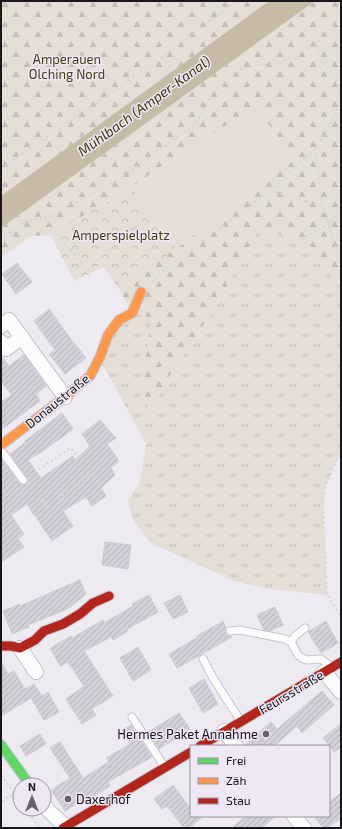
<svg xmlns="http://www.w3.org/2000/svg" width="342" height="829" font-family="'Exo 2',sans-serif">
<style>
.grass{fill:url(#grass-tufts)}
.forest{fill:url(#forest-firs)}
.park{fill:url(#park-crowns)}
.pitch{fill:#e4ded7}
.water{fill:#c5bba6}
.building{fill:url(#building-hatch);stroke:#cfccd3}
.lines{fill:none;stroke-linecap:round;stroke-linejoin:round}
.lane-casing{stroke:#c6c4ca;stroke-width:9}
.street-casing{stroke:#c6c4ca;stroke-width:16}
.fast-casing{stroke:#c6c4ca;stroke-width:11}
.slow-casing{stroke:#c6c4ca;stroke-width:11}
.jam-casing{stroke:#c6c4ca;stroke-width:11}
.path{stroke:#d5d4d7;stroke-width:2;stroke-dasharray:2 3;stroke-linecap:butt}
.lane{stroke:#fcfcfd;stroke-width:7}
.street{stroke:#fcfcfd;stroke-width:14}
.fast{stroke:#63d668;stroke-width:9}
.slow{stroke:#ff974d;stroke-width:9}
.jam{stroke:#b3261e;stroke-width:9}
.poi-dot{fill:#646167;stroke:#eee7f6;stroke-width:1.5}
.labels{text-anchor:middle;stroke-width:3;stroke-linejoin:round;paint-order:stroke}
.park-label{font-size:13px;fill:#4a3c12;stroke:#eee7f6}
.street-label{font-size:13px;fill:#19171c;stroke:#eee7f6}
.poi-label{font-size:13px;fill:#19171c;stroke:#eee7f6;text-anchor:end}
.water-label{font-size:14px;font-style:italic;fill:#433508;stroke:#eee7f6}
</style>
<defs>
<pattern id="grass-tufts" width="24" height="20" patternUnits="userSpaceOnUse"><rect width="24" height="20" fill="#e4ded7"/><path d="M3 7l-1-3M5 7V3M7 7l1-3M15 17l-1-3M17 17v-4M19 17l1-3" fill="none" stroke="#c3beb8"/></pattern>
<pattern id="forest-firs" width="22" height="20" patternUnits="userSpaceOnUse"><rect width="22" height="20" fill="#e4ded7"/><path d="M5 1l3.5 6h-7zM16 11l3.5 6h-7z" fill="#c3beb8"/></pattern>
<pattern id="park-crowns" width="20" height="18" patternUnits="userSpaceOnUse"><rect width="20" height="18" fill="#e4ded7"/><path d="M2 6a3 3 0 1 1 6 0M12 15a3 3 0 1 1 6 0" fill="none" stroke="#c3beb8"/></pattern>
<pattern id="building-hatch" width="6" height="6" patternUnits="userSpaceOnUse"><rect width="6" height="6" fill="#d4d0d9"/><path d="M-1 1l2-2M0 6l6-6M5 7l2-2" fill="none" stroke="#b5b2ba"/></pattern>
</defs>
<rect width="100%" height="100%" fill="#eeeaf2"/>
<path class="grass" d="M261 226 318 249 325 269 341 284V450L325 487 323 505 327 595 269 589 234 581 151 543 133 520 128 500 140 482 146 444 103 365 119 320 132 313 154 317 148 339 142 390 150 411 166 381 214 309Z"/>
<path class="forest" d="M1 1H269L1 196Z
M315 1H341V284L325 269 317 249 261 226 214 309 166 381 150 412 142 390 148 339 153 318 132 313 119 289 177 248 295 159 255 107 131 187 51 235 31 236 1 257V228Z"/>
<path class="park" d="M131 187 177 248 119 289 104 267 74 281 51 235Z"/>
<path class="pitch" d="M255 106 295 159 177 248 131 187Z"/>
<path class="water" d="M269 1H315L1 228V196Z"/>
<path class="building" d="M17 263 32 282 16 294 2 274Z
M49 309 70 338 86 358 65 374 49 354 55 350 34 321Z
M24 355 46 386 36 394 40 401 1 430V402L12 395 1 382V356L9 366Z
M62 413 73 429 46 449 28 460 41 478 73 456 75 460 90 446 82 434 100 420 116 438 107 444 119 461 111 468 115 475 101 488 106 496 92 506 86 497 63 511 73 526 52 541 34 514H33L27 504 11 515 24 534 18 539 24 547 1 562V461L2 460 19 483 23 485 26 484 28 482 27 477 10 454 26 442 25 441Z
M105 542 131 545 128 569 102 565Z
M80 580 86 594 73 605 65 610 28 625 29 627 12 634 3 611 20 604V606Z
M149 595 158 612 127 629 128 631 113 640 111 637 84 651 113 696 92 709 96 715 82 724 66 699 84 686 68 662 60 666 50 648 71 636 72 638 103 620 104 623 133 606 132 604Z
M180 595 188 612 173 619 164 603Z
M275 607 283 625 270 631 264 630 257 615Z
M223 621 226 628 225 631 226 634 232 637 177 668 169 654 198 637 197 636Z
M326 621 338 643 321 653 308 632Z
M138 647 151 670 133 681 120 658Z
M1 661 8 674 14 671 25 689 34 684 42 696 48 692 59 712 44 720 31 698 1 716Z
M204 679 218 704 203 713 189 688Z
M322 691 334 705 302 733 297 726 274 746H244L271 722 277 729Z
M179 713 190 729 159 749 148 732Z
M341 724V747L334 752 323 738Z
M131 725 152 757 108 782 110 786 93 797 92 795 65 811 51 790 70 778 50 748 60 742 83 778 109 762 106 758 130 744 122 730Z
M40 734 46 744 26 756 20 746Z
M173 785 191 809V816H204L188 828H184L167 806 162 809 154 799Z
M341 793V818L327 828H323L314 816H329V802Z
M246 816H276L261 828H232Z"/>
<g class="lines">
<g class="lane-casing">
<path id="lane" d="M1 450 23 480
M230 631 240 630 285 639 291 642 298 655 302 658 307 660 321 659 330 666
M291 642 295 636 305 628
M203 659 213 678 240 720
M132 717 164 766"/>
</g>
<g class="street-casing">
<path id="street" d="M1 326 9 320 65 397
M1 342 6 349 22 337
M20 648 36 672
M324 672 341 692
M224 731 236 746
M44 804 47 809 67 828
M294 816 304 828"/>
</g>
<g class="fast-casing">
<path id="fast" d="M1 745 30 785"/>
</g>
<g class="slow-casing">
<path id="slow" d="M1 445 65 397 90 376 100 357 108 335 119 320 132 313 141 292"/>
</g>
<g class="jam-casing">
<path id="jam" d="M1 646H11L20 648 35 640 44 631 63 624 80 614 93 603 109 596
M200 746 341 662
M63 828 191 752"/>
</g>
<path class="path" d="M315 148 322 206 329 224 341 265
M1 169 161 58 236 1
M271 191 322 206
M45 219 78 259 90 277
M1 239 27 220 45 219 118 180 194 125 213 92 241 70 258 65 277 64 317 44 333 25 341 19
M297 242 329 224 341 214
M152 282 166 268 271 191 315 148 328 129 337 110 340 95 336 80 324 64 317 44
M341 450 325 487 323 505 327 595 341 616
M30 475 71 448 90 476 46 506 31 483
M1 488 7 495 18 488
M1 775 14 793 1 802
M14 793 20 801
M26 809 39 828"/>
<use href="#lane" class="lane"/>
<use href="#street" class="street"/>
<use href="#fast" class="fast"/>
<use href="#slow" class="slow"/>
<use href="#jam" class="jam"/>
</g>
<g class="poi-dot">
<circle cx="266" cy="734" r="4"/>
<circle cx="68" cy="799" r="4"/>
</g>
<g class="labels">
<g class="park-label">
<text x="67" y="64">Amperauen<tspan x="67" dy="15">Olching Nord</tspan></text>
<text x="121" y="240">Amperspielplatz</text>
</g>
<g class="street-label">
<text transform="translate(57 401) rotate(-39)" y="5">Donaustraße</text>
<text transform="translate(291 692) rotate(-31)" y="5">Feursstraße</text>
</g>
<g class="poi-label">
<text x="258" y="739">Hermes Paket Annahme</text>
<text x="76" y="804" text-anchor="start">Daxerhof</text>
</g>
<g class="water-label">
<text transform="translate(144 106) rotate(-36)" y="5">Mühlbach (Amper-Kanal)</text>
</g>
</g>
<rect width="342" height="829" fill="none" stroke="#19171c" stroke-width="4"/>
<rect x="190" y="745" width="140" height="72" fill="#eee7f6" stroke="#99949f"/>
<rect x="198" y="758" width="20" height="6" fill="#63d668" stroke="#99949f"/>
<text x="226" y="765" font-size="12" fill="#19171c">Frei</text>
<rect x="198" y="778" width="20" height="6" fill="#ff974d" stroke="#99949f"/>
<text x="226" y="785" font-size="12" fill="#19171c">Zäh</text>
<rect x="198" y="798" width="20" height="6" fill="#b3261e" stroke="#99949f"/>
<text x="226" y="805" font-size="12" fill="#19171c">Stau</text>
<g transform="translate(32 797)"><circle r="19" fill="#eee7f6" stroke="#99949f"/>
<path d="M0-3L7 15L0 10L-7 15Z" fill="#646167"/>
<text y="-6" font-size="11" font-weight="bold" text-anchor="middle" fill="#19171c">N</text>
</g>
</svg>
